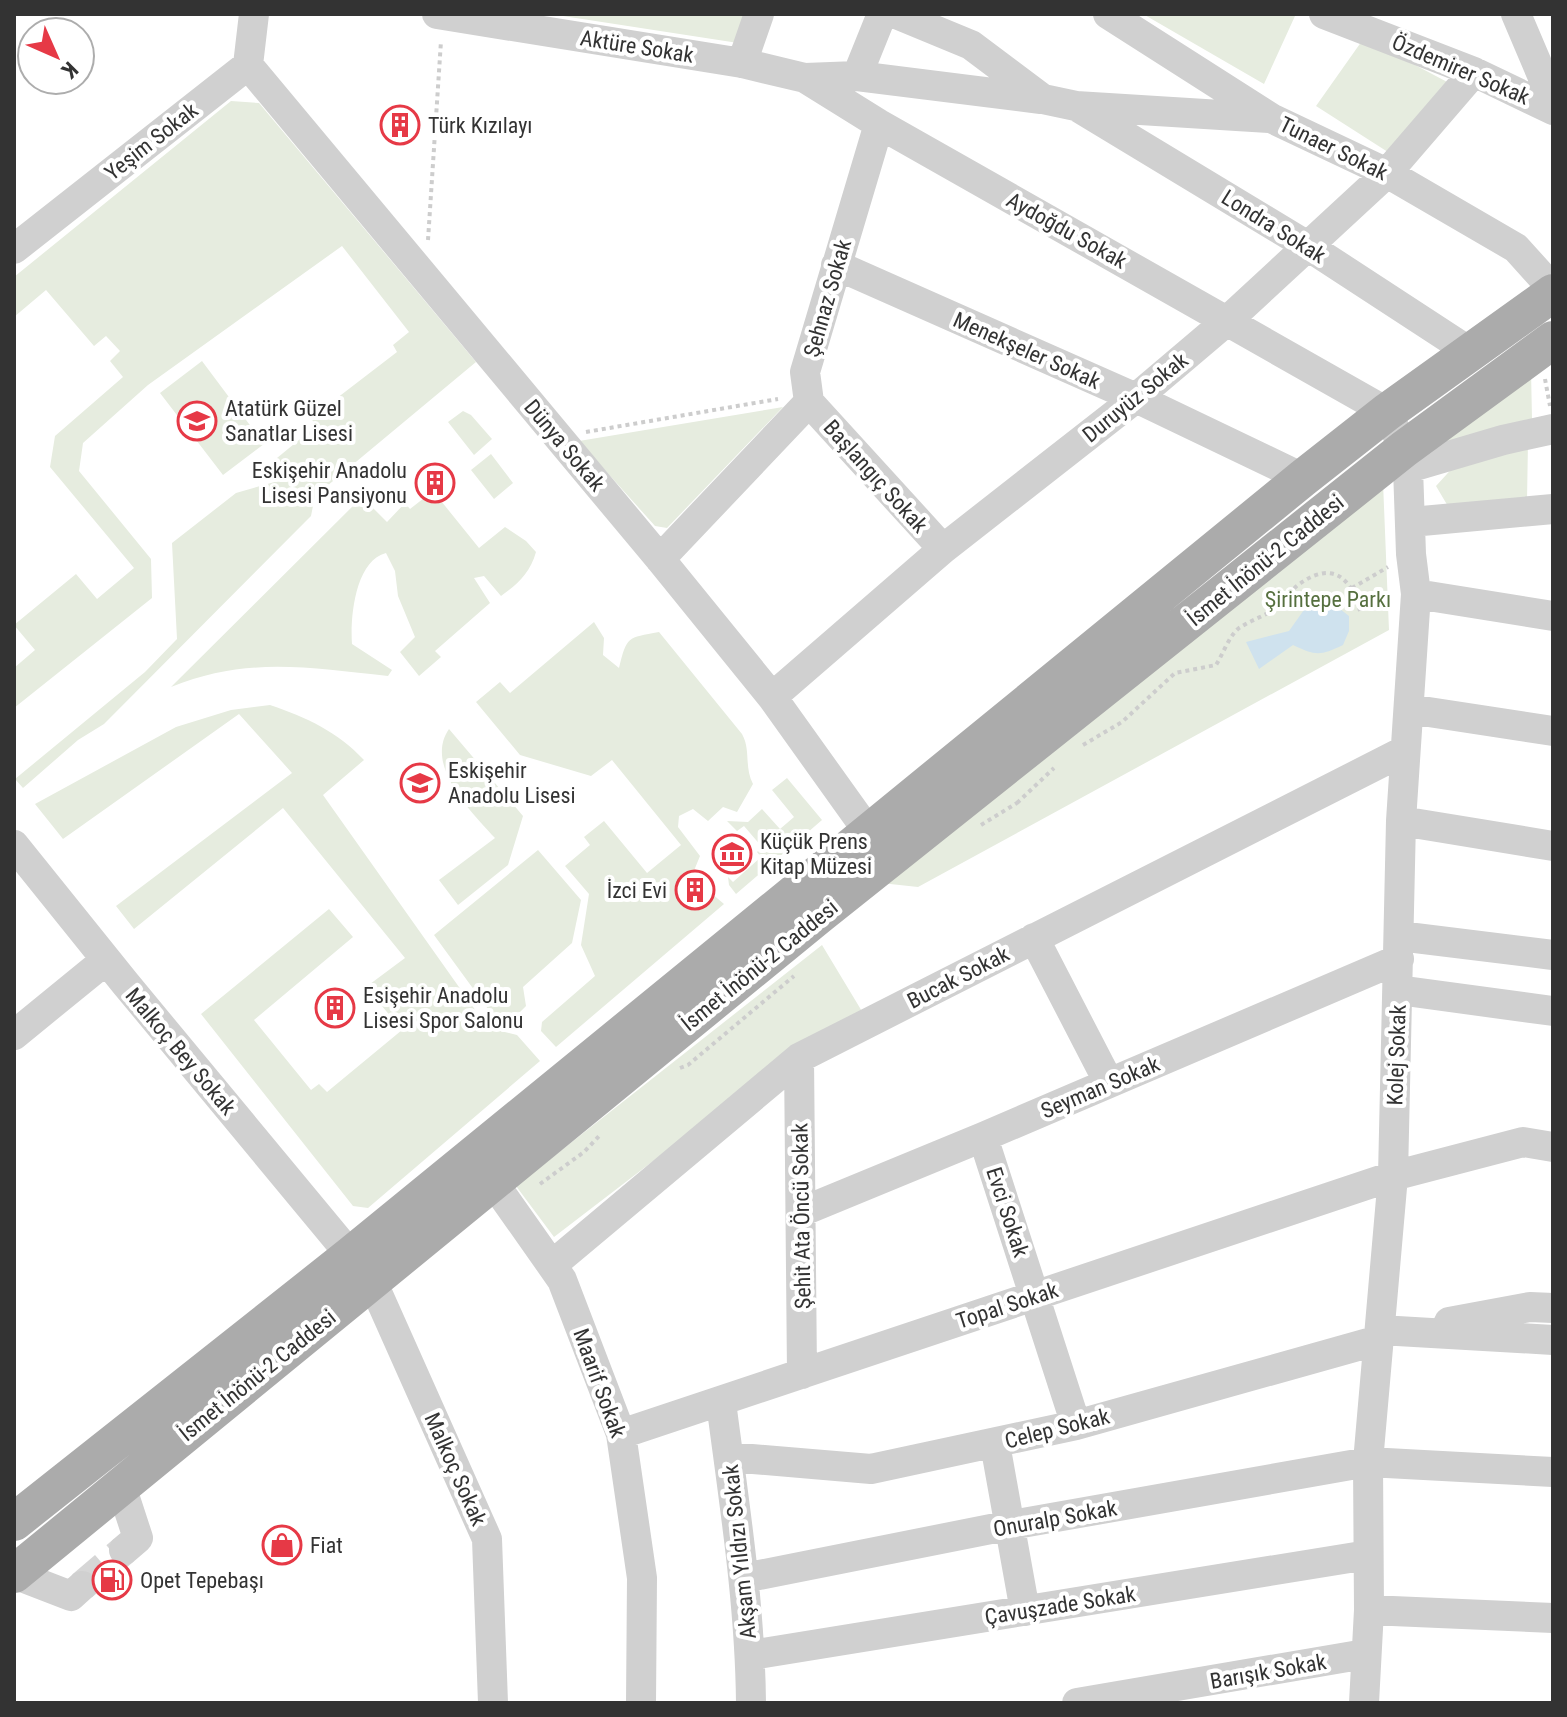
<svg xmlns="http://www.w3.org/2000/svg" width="1567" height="1717" font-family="'Roboto Condensed',sans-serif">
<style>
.green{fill:#e6ecdf}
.water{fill:#cfe2ee}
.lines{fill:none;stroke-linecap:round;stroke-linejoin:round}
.minor-tunnel{stroke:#d6d6d6;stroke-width:30;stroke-dasharray:30 15;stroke-linecap:butt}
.path{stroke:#cdcdcd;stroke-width:4;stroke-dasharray:4 4;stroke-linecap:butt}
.minor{stroke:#d0d0d0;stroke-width:30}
.major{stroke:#ababab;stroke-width:38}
.labels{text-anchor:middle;stroke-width:8;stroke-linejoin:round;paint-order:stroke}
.street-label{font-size:22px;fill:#333;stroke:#fff}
.poi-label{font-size:22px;fill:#333;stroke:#fff;text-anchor:start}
.park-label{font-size:22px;fill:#56703f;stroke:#fff}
</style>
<rect width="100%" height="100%" fill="#fff"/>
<path class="green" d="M550 14H747L738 43Z
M1143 14 1295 16 1264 84Z
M1364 38 1451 84 1391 154 1316 106Z
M231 101 259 103 476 362 315 496 311 516 104 724 78 740 23 788 15 779 145 672 177 639 172 543 236 493 278 481 277 458 316 426 311 418 397 352 393 345 409 332 342 246 148 385 83 443 79 471 151 559 152 598 14 708V668L35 650 14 625 76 574 97 599 134 568 50 467 55 436 123 377 110 361 120 351 106 336 94 346 46 290 14 317V277Z
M202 361 264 444 223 475 160 393Z
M1531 370 1532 419 1438 452 1447 426Z
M783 407 667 528 655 526 579 441Z
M463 411 471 415 492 439 474 455 448 422Z
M1528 442 1527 500 1449 508 1436 486 1457 463Z
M491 454 513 483 494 499 471 470Z
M1383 482 1389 630 918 887 881 883Z
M433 491 479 548 505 527 526 541 536 552C530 573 518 584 501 596L484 576 474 578 490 603 435 651 441 657 419 676 400 652 415 637 398 596 395 571 386 553C355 561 350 618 352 644L392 670 388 676C308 668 248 656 171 687L362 497 387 522 405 503 410 509Z
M594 622 604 638 603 655 619 668C627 636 627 638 659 632L742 734C751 750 744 767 753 784L737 812 723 807 708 821 693 809 679 816 678 827 700 856 693 873 700 881 692 887 683 877 676 883 695 906 711 893 724 904 556 1047 541 1031 542 1022 595 976 581 945 589 894 565 866 590 845 584 837 604 821 647 873 681 845 612 760 591 776 520 755 476 702 500 682 510 693Z
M270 705C306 717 338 732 364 760L323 795 488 1028 517 1035 540 1061 368 1208 353 1206 201 1014 329 909 353 937 254 1020 311 1090 319 1084 327 1092 402 1030 366 987 405 958 283 808 134 929 116 906 292 773 239 714 63 839 35 804 176 727 231 710Z
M449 729 523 816 508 865 458 905 439 880 495 838C471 812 424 765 449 729Z
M787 778 822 820 736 894 729 885 728 877 733 882 761 857 757 852 762 847 744 826 737 831 727 821 748 822 762 809 780 829 794 817 772 790Z
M538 850 581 900 572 943 523 987 526 1006 510 1022 496 1020 434 935Z
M822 945 863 1013 747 1089 554 1237 516 1186Z"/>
<path class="water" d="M1331 602 1349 616V631L1343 645C1320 656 1316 656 1293 645L1259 669 1246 642 1289 631 1306 607Z"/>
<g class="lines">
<path class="minor-tunnel" d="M82 1586 124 1550"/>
<path class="path" d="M428 240 441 41
M1545 379 1550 406
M586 432 778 399
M1352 588 1388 567
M1083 745 1122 722 1175 673 1216 665C1223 654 1229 636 1239 628 1253 619 1270 614 1282 604 1288 598 1292 589 1298 585 1332 560 1351 577 1360 611
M1017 803 1054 768
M981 825 1017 803
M680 1068 688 1065 794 976
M540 1184 584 1152 601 1134"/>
<path class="minor" d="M437 14 742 63 805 78 879 124 1387 412 1404 449 1408 468 1411 554 1416 594 1401 821 1393 1176 1368 1462 1369 1610 1364 1703
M896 14 971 45 1043 99 1076 106 1269 118
M1108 14 1271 118 1387 173 1516 248 1553 289
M1324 14 1474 72 1553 110
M1516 14 1553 101
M742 63 759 14
M248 65 660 559 772 697 870 834
M857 76 882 14
M805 78 857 76 1041 99
M1076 106 1306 245 1470 352
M14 249 248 65 254 14
M836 265 1136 398 1303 478
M809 402 943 549
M1408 468 1503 440 1553 429
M1411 522 1553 509
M660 559 809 402 805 372 879 124
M1416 594 1553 616
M772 697 943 549 1136 398 1228 320 1387 173 1474 72
M1409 709 1553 731
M1401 821 1553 846
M14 845 125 983 372 1281 487 1539 493 1703
M1399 936 1553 955
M1034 938 1109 1083
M1398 990 1553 1011
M14 1035 106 960
M799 1058 802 1374
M983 1137 1076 1425
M493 1182 562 1280 621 1434 642 1578 641 1703
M801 1212 983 1137 1399 959
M552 1265 799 1058 1404 751
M1449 1322 1530 1307 1553 1308
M1380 1330 1553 1340
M721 1402C734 1502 750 1602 751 1703
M621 1434 1393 1176 1523 1142 1553 1147
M995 1444 1025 1611
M729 1457 871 1469 1076 1425 1379 1340
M121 1486 138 1538 124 1550
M14 1574 71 1596 82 1586
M744 1578 1011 1525 1368 1462 1553 1472
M1369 1610 1553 1618
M751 1655 1368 1555
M1077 1703 1365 1654"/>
<path class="major" d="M14 1522 350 1256 1303 478 1387 412 1553 293
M14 1574 819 915 1404 449 1553 340"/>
</g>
<defs>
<g id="building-ring" transform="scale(2)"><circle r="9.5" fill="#fff" stroke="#e63946" stroke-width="1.5"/><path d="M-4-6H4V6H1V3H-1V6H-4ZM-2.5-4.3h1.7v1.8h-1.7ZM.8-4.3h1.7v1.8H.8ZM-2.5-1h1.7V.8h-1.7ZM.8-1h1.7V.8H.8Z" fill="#e63946"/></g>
<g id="school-ring" transform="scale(2)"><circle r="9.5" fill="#fff" stroke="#e63946" stroke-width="1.5"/><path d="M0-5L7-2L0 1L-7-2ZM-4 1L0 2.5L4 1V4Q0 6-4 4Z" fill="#e63946"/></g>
<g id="museum-ring" transform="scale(2)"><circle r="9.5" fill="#fff" stroke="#e63946" stroke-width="1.5"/><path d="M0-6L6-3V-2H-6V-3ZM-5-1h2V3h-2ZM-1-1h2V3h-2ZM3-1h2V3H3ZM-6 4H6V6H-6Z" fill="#e63946"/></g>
<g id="shop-ring" transform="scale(2)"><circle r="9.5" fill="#fff" stroke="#e63946" stroke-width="1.5"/><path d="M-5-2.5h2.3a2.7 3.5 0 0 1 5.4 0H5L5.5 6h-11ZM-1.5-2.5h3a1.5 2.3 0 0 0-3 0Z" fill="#e63946"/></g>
<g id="fuel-ring" transform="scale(2)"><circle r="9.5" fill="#fff" stroke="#e63946" stroke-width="1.5"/><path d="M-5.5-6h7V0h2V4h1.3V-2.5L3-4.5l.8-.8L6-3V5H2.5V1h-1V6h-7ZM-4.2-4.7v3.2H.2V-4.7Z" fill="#e63946"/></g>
</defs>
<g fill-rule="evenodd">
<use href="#building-ring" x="400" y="125"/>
<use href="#school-ring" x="197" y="421"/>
<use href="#building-ring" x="435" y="483"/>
<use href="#school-ring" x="420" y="783"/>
<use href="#museum-ring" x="732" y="854"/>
<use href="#building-ring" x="695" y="890"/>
<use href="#building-ring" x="335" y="1008"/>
<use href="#shop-ring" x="282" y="1545"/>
<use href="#fuel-ring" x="112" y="1580"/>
</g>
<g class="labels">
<g class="street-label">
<text transform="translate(637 46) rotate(9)" y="8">Aktüre Sokak</text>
<text transform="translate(1461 69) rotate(23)" y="8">Özdemirer Sokak</text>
<text transform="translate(151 141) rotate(-38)" y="8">Yeşim Sokak</text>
<text transform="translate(1334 148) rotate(26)" y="8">Tunaer Sokak</text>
<text transform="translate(1274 226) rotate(32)" y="8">Londra Sokak</text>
<text transform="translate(1067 230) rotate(29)" y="8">Aydoğdu Sokak</text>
<text transform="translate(827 298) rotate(-74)" y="8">Şehnaz Sokak</text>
<text transform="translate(1027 350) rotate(24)" y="8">Menekşeler Sokak</text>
<text transform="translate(1135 397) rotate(-39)" y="8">Duruyüz Sokak</text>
<text transform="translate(565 445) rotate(50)" y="8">Dünya Sokak</text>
<text transform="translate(876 476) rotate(48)" y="8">Başlangıç Sokak</text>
<text transform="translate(1265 560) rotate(-39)" y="8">İsmet İnönü-2 Caddesi</text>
<text transform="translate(759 965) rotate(-39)" y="8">İsmet İnönü-2 Caddesi</text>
<text transform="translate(958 977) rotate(-27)" y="8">Bucak Sokak</text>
<text transform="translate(181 1051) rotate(50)" y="8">Malkoç Bey Sokak</text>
<text transform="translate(1396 1055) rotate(-88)" y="8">Kolej Sokak</text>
<text transform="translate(1100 1087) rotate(-23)" y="8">Seyman Sokak</text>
<text transform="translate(1008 1212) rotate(72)" y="8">Evci Sokak</text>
<text transform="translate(801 1216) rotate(-91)" y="8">Şehit Ata Öncü Sokak</text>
<text transform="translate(1007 1305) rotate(-18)" y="8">Topal Sokak</text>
<text transform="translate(257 1375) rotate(-39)" y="8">İsmet İnönü-2 Caddesi</text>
<text transform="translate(600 1383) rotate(70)" y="8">Maarif Sokak</text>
<text transform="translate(1057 1428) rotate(-14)" y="8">Celep Sokak</text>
<text transform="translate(456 1469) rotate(66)" y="8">Malkoç Sokak</text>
<text transform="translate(1055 1518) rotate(-10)" y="8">Onuralp Sokak</text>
<text transform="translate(739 1552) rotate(-96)" y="8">Akşam Yıldızı Sokak</text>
<text transform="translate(1060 1605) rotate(-9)" y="8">Çavuşzade Sokak</text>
<text transform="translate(1268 1671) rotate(-10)" y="8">Barışık Sokak</text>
</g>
<g class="poi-label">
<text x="428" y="133">Türk Kızılayı</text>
<text x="225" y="416">Atatürk Güzel<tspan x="225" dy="25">Sanatlar Lisesi</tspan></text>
<text x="407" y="478" text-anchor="end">Eskişehir Anadolu<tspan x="407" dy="25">Lisesi Pansiyonu</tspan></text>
<text x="448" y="778">Eskişehir<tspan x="448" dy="25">Anadolu Lisesi</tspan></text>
<text x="760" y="849">Küçük Prens<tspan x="760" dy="25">Kitap Müzesi</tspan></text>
<text x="667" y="898" text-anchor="end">İzci Evi</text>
<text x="363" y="1003">Esişehir Anadolu<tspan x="363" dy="25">Lisesi Spor Salonu</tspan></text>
<text x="310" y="1553">Fiat</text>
<text x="140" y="1588">Opet Tepebaşı</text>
</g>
<g class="park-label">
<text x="1328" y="607">Şirintepe Parkı</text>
</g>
</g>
<rect width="1567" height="1717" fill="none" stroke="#333333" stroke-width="32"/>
<g transform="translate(56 56) rotate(135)"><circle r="38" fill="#ffffff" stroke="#adadad" stroke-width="2"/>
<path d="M0-6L14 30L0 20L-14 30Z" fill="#e63946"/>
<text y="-12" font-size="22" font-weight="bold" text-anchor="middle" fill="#333333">K</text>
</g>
</svg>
